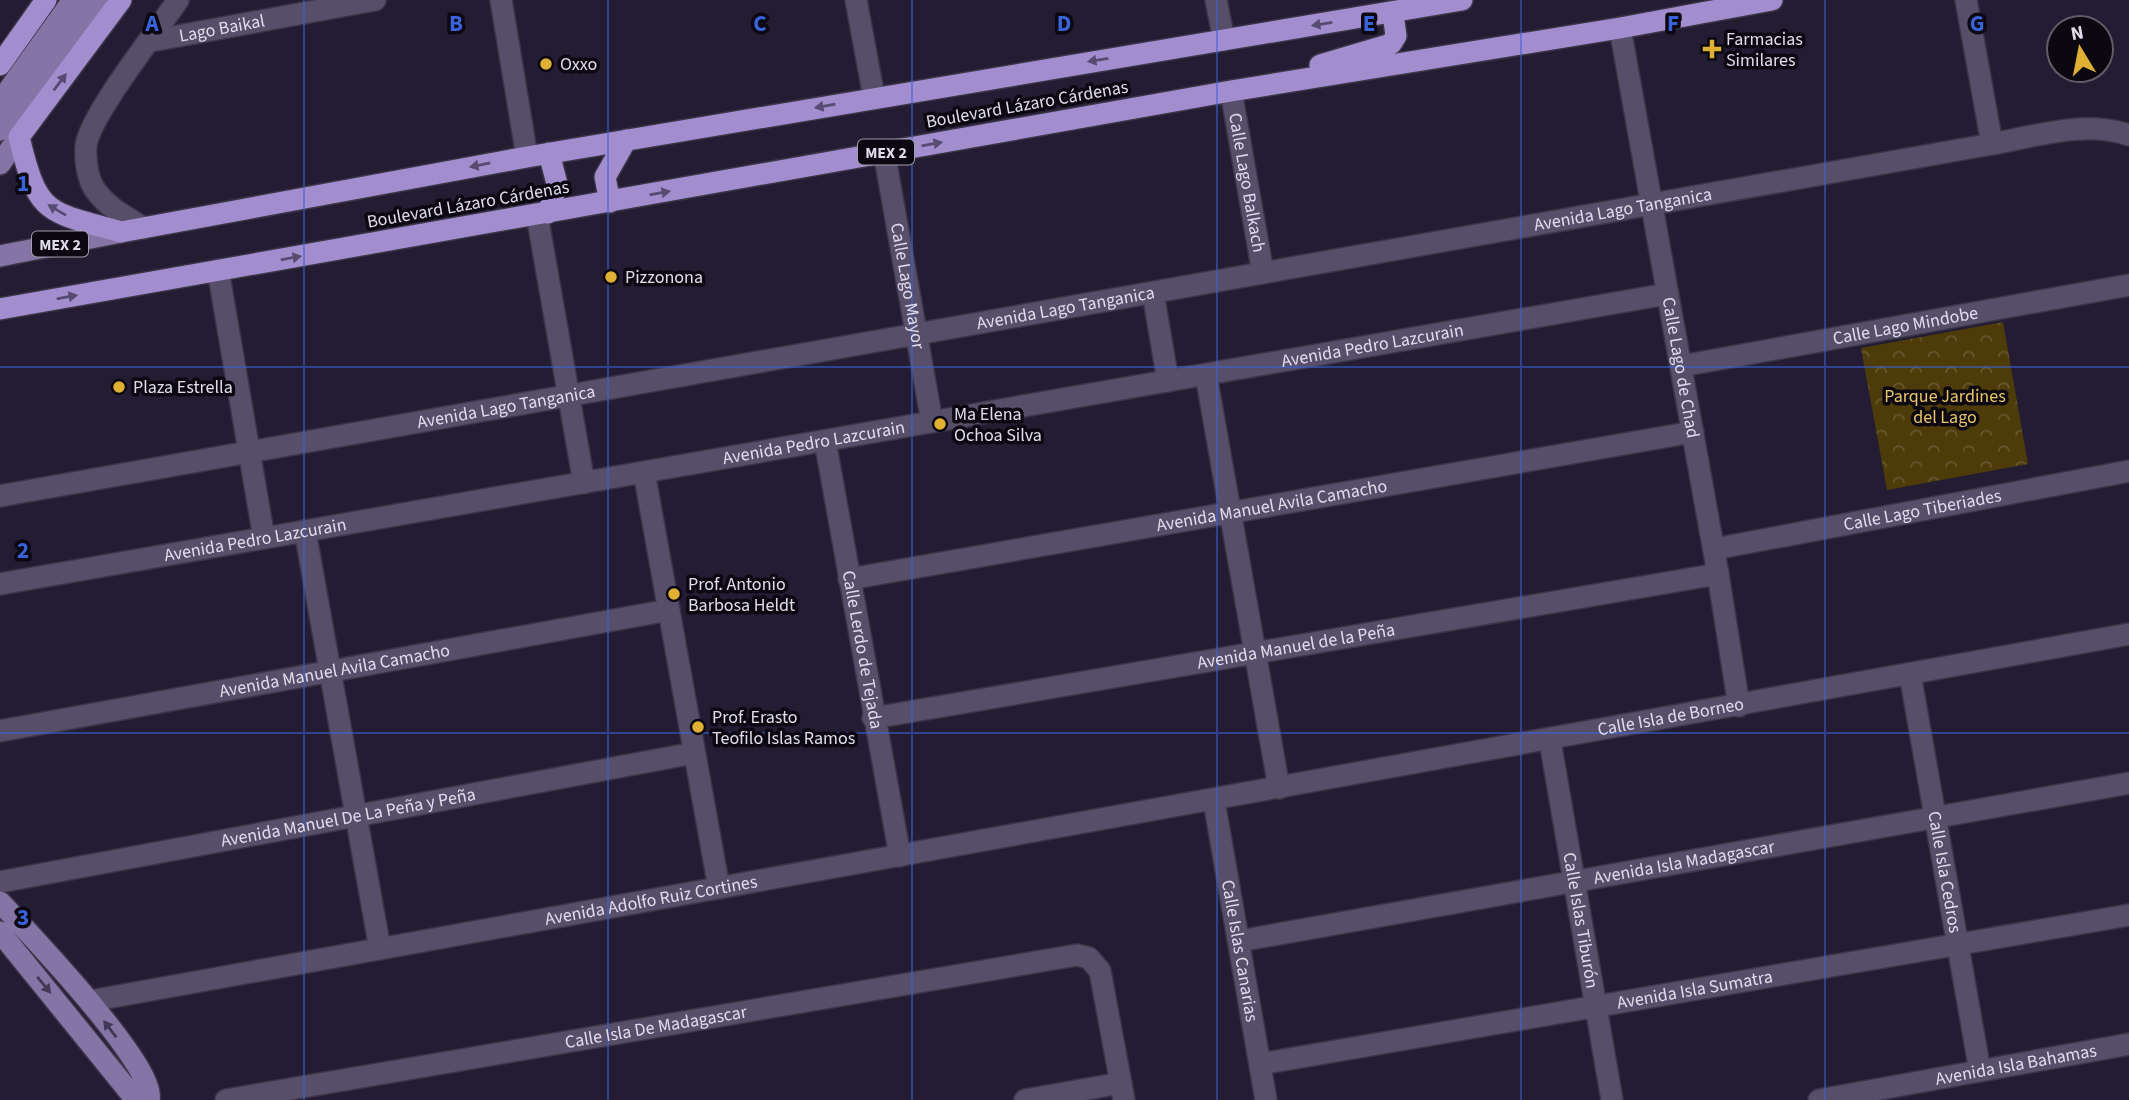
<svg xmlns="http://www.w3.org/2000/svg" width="2129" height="1100" font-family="'Source Sans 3',sans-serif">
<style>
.park{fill:url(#park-crowns)}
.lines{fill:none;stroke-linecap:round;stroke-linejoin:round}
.minor-casing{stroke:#3b3548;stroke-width:24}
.major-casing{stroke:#3b3548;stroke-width:24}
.highway-casing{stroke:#3b3548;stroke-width:24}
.minor{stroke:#574f6a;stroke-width:21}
.major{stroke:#8475a6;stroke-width:21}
.highway{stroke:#a28ece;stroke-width:21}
.oneway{fill:#564b70}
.oneway2{fill:#413955}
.grid{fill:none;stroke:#3a63db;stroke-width:2;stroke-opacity:0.55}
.poi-dot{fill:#dfb034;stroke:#0b0812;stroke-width:2.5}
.labels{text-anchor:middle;stroke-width:7;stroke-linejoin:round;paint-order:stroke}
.shield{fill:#0b0812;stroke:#a09cab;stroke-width:2}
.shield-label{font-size:16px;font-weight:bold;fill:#e0dcec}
.street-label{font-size:18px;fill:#e0dcec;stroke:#0b0812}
.poi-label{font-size:18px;fill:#e0dcec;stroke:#0b0812;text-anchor:start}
.park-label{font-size:18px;fill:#eac467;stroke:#0b0812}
.grid-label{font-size:23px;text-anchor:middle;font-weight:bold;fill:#3a63db;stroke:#0b0812;stroke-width:7;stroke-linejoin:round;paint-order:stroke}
</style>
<defs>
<pattern id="park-crowns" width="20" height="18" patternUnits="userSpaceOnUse" patternTransform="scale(1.75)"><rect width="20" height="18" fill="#4d3b0a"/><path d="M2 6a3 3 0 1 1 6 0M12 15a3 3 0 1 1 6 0" fill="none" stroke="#66572e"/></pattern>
</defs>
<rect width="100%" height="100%" fill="#231c33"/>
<path class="park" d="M2003 322 2028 464 1887 490 1861 348Z"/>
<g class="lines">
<g class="minor-casing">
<g id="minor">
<path d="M501 0 527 157"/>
<path d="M856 0 874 97"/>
<path d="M1216 0 1224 40"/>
<path d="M1966 0 1992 144"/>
<path id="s1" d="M1620 28 1718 574 1739 706"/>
<path id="s2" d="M151 41 375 0"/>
<path id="s3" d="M1231 91 1263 273"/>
<path id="s4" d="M884 152 932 422"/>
<path d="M537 215 584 483"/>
<path d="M144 228C125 216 106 207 94 188 87 177 85 158 86 146 89 116 158 30 178 0"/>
<path d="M218 270 264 538"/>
<path d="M1153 293 1168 381"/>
<path id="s5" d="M1681 366 2129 285"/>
<path d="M1206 375 1279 788"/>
<path id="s6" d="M825 441 900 856"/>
<path d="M644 472 719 888"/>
<path id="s7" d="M0 496 1992 144C2036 136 2085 120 2129 135"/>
<path d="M305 531 380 949"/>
<path id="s8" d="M1714 549 2129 471"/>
<path id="s9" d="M849 579 1693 432"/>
<path id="s10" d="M0 584 1667 294"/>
<path id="s11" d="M1910 674 1980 1071"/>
<path id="s12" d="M873 718 1718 574"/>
<path id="s13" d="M0 731 669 610"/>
<path id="s14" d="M1550 741 1612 1100"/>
<path id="s15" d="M1214 801 1266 1100"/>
<path id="s16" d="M0 882 694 753"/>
<path id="s17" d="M1239 941 2129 783"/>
<path id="s18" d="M90 1001 2129 634"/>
<path id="s19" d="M1260 1064 2129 915"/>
<path id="s20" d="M226 1100 1077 955 1089 958 1100 971 1124 1100"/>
<path d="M1025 1100 1121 1083"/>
<path id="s21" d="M1819 1100 2129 1044"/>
</g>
</g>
<g class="major-casing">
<path id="major" d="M0 102 73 0
M0 130 97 0
M0 164 19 137
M0 256 121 232
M0 902C26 930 159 1069 149 1100
M0 932 132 1095 140 1100"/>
</g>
<g class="highway-casing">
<path id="highway" d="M121 0 19 137C38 216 46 211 121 232L527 157 1462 0
M0 65 46 0
M1320 65 1391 44 1396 36 1393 13
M610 202 605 177 626 140
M548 213 557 184 549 153
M0 309 1231 91 1620 28 1772 0"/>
</g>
<use href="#minor" class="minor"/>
<use href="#major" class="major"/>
<use href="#highway" class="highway"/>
</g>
<defs><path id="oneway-solid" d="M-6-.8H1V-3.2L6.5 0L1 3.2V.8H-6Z" transform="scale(1.75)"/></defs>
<g class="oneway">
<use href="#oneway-solid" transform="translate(1322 24) rotate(171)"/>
<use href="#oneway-solid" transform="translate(1098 60) rotate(171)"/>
<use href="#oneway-solid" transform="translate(60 82) rotate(-53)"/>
<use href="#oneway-solid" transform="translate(825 106) rotate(170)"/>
<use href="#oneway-solid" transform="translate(932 144) rotate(-10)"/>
<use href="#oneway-solid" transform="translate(480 165) rotate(169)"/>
<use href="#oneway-solid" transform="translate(660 193) rotate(-10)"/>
<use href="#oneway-solid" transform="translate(57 210) rotate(-149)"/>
<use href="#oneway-solid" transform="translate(291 258) rotate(-10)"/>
<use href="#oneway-solid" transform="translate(67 297) rotate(-10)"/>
</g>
<g class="oneway2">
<use href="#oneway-solid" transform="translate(44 985) rotate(50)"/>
<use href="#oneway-solid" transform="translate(110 1029) rotate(-127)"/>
</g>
<path class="grid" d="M304 0V1100M608 0V1100M912 0V1100M1217 0V1100M1521 0V1100M1825 0V1100M0 367H2129M0 733H2129"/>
<g class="poi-dot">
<path d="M1708.5 38.5h7v7h7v7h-7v7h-7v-7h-7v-7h7z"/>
<circle cx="546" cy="64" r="7"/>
<circle cx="611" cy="277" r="7"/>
<circle cx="119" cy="387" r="7"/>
<circle cx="940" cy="424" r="7"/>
<circle cx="674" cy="594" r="7"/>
<circle cx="698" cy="727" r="7"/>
</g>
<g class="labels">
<g class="shield">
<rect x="858" y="139.5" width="56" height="25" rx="5"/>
<rect x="32" y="231.5" width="56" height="25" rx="5"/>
</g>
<g class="shield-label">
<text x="886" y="158">MEX 2</text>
<text x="60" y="250">MEX 2</text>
</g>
<g class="street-label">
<text dy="6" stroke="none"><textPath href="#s2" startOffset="72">Lago Baikal</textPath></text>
<text transform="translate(1027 104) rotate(-10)" y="6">Boulevard Lázaro Cárdenas</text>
<text dy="6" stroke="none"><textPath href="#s3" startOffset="93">Calle Lago Balkach</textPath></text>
<text transform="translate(468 204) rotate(-10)" y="6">Boulevard Lázaro Cárdenas</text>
<text dy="6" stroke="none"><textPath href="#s7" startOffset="1648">Avenida Lago Tanganica</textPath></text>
<text dy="6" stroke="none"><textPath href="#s4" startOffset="136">Calle Lago Mayor</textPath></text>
<text dy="6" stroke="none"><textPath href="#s7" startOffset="1082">Avenida Lago Tanganica</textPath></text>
<text dy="6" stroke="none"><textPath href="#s5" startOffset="228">Calle Lago Mindobe</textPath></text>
<text dy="6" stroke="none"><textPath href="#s10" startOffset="1393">Avenida Pedro Lazcurain</textPath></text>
<text dy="6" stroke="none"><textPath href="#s1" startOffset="345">Calle Lago de Chad</textPath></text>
<text dy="6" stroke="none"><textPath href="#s7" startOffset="514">Avenida Lago Tanganica</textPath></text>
<text dy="6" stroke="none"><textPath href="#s10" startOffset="826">Avenida Pedro Lazcurain</textPath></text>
<text dy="6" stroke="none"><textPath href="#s9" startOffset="429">Avenida Manuel Avila Camacho</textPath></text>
<text dy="6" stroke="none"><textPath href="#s8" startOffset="212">Calle Lago Tiberiades</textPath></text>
<text dy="6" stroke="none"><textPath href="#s10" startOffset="259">Avenida Pedro Lazcurain</textPath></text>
<text dy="6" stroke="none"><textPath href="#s12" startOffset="429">Avenida Manuel de la Peña</textPath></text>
<text dy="6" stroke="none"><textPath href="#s6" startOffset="212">Calle Lerdo de Tejada</textPath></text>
<text dy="6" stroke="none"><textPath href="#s13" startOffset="340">Avenida Manuel Avila Camacho</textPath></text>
<text dy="6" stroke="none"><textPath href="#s18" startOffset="1606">Calle Isla de Borneo</textPath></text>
<text dy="6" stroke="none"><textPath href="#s16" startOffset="354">Avenida Manuel De La Peña y Peña</textPath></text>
<text dy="6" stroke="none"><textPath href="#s17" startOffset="452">Avenida Isla Madagascar</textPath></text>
<text dy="6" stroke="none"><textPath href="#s11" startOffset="201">Calle Isla Cedros</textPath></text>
<text dy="6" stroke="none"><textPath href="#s18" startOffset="570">Avenida Adolfo Ruiz Cortines</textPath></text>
<text dy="6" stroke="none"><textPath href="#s14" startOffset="182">Calle Islas Tiburón</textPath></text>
<text dy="6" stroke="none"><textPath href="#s15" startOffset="152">Calle Islas Canarias</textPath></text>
<text dy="6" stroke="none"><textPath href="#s19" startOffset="441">Avenida Isla Sumatra</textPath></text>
<text dy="6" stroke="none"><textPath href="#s20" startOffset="436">Calle Isla De Madagascar</textPath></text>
<text dy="6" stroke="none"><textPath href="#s21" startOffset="200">Avenida Isla Bahamas</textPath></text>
</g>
<g class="poi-label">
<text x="1726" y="45">Farmacias<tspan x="1726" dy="21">Similares</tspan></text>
<text x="560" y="70">Oxxo</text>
<text x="625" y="283">Pizzonona</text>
<text x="133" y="393">Plaza Estrella</text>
<text x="954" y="420">Ma Elena<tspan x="954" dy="21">Ochoa Silva</tspan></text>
<text x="688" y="590">Prof. Antonio<tspan x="688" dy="21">Barbosa Heldt</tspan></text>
<text x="712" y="723">Prof. Erasto<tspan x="712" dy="21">Teofilo Islas Ramos</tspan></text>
</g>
<g class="park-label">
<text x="1945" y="402">Parque Jardines<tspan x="1945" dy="21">del Lago</tspan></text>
</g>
</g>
<g class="grid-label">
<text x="152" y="31">A</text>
<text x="456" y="31">B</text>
<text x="760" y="31">C</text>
<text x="1064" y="31">D</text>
<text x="1369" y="31">E</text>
<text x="1673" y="31">F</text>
<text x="1977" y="31">G</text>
<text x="23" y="191">1</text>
<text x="23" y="558">2</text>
<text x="23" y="925">3</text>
</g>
<g transform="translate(2080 49) rotate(350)"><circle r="33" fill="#0b0812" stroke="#605d69" stroke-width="2"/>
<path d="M0-5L12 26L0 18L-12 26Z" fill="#dfb034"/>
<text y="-10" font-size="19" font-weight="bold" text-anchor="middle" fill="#e0dcec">N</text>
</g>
</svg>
